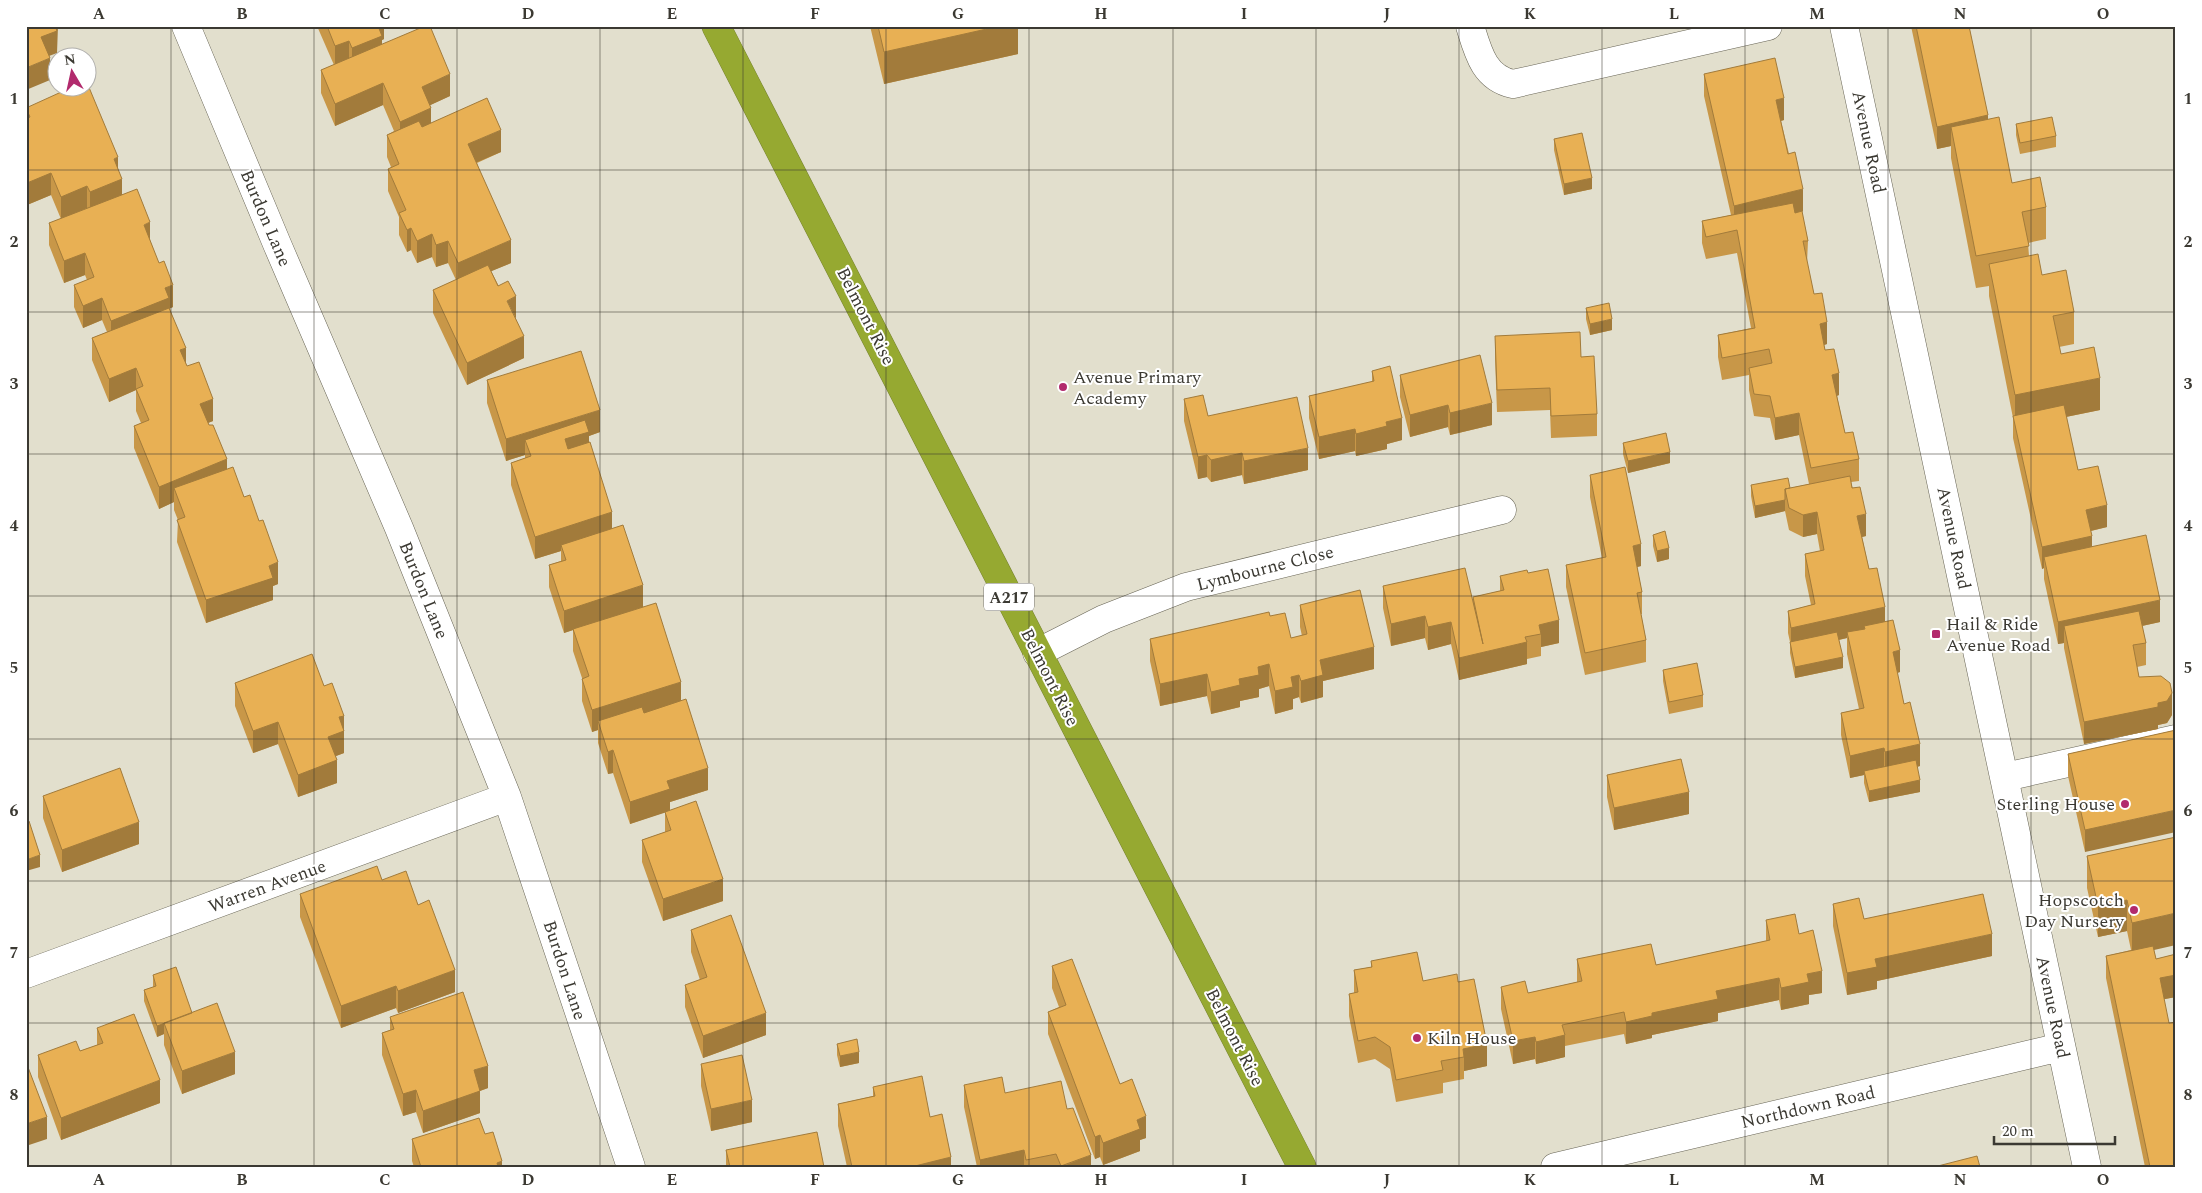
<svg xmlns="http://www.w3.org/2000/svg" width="2202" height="1193" font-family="Spectral,serif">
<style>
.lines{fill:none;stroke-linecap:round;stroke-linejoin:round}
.minor-casing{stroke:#676455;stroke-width:29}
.highway-casing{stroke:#768231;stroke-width:29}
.minor{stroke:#fff;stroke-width:28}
.highway{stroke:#96a931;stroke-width:28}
.wall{fill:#c89748}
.shaded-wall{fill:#a27b3b}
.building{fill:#e8b054;stroke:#a27b3b}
.grid{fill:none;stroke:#3b3932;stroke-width:1;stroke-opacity:0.55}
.poi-dot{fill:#b22a6d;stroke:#fff;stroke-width:2}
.labels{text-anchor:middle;stroke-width:4;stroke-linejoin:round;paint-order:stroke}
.shield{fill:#fff;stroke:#767470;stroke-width:1}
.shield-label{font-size:16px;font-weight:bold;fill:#3b3932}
.street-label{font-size:18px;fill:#3b3932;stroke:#fff}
.poi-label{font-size:18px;fill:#3b3932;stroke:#fff;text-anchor:start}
.neatline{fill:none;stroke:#3b3932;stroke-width:2}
.grid-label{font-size:16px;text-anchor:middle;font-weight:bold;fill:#3b3932}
</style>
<rect width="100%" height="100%" fill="#e2dfcd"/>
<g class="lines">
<g class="minor-casing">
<path id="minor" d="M186 26 277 244 399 528 507 797 631 1167
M1470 26C1478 52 1484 78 1513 84L1768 26
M1844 26 2087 1167
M1037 653 1104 619 1186 587 1502 510
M2005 777 2176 739
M26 974 507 797
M1555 1167 2061 1047"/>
</g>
<g class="highway-casing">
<path id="highway" d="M716 26 1302 1167"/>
</g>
<use href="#minor" class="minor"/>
<use href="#highway" class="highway"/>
</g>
<path class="wall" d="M317 26H384V39L382 40V45L450 96 430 105 431 123 501 152 477 163 511 263 491 271 516 319 524 358 467 385 433 313V290L456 280 448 263 436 267 432 257 417 263 411 250 407 252 399 235V217L388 191V169L391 167 387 157V135L394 131 383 105 335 126 321 93V70L334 65Z
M870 26H1018V54L884 84Z
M1911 26H1969L1988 119 2012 183 2046 207V239L2028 243 2029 256 2042 275 2074 312V344L2059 347 2061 354 2100 410 2066 417 2078 470 2107 527 2091 531 2092 546 2160 622 2142 626 2146 643V665L2137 667 2139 677 2172 715 2167 723 2158 725V729L2084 744 2064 648V643L2058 644 2044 579V568L2042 569 2013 438V418L1989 296V286L1976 288 1951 158V146L1937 149Z
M1704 74 1784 120 1781 121 1803 211 1802 212 1808 241 1807 263 1814 294 1827 344 1824 345 1825 350 1839 395 1837 396 1845 433 1859 459V481L1851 482 1866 536 1862 537 1869 569 1900 672 1897 673 1904 704 1920 766 1917 767 1920 792 1869 802 1864 783V775L1850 778 1841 735V713L1859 709 1847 654V638L1839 640 1843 668 1795 678 1790 653V642L1788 633V611L1811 605 1805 576V554L1820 551 1817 534 1803 537 1789 530 1785 511 1755 518 1751 496V485L1790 488 1809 484 1799 435 1775 440 1770 418 1754 416 1749 390V375L1722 380 1718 357V335L1751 328 1737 253 1706 259 1702 243V221L1731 215 1704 96Z
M26 108 118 169 122 194 150 240 173 307 170 308 186 365 213 421 208 423 227 469 244 497 278 584 273 586V600L206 623 177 542 178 520 174 510V502L159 509 134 448V426L141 423 136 411V390L109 402 92 360V338L107 332 102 320 83 328 74 307V285L87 280 85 275 64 283 49 245V223L61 219 51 195 27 205 26 203Z
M2016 124 2056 136V147L2020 154 2016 135Z
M1554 139 1592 189 1564 195 1554 150Z
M1586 308 1612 330 1590 335 1586 319Z
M1495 336 1581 357 1597 414V436L1551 438 1550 410 1497 412 1495 358Z
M1372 371 1402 440 1387 444V449L1356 456 1355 451 1319 459 1309 418V396L1372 382Z
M1400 375 1492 425 1450 435 1448 427 1410 437 1400 397Z
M487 380 600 432 589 436V442L612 528 681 701 708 790 670 802V810L723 901 663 921 642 862V840L665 832V812L630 824 613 773 608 774 598 743V730L592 732 582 701V678L573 651V630L564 633 549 587V565L561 561V551L535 559 511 485V463L525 458V455L506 461 487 403Z
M1184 399 1208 416 1308 470 1244 484 1242 475 1211 482 1207 477 1198 479 1184 421Z
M1623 443 1670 463 1628 473 1623 454Z
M1590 475 1641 566 1637 567 1642 592V614H1641L1646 640V662L1585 675 1566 587V565L1602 558 1590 497Z
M1653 535 1669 559 1657 562 1653 546Z
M1528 573 1559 643 1541 647V656L1527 659V664L1459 680 1451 644 1428 650 1425 638 1391 646 1383 608V586L1473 602V597L1500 591V576Z
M1300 605 1374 669 1323 681V697L1301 703 1299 697 1293 699V709L1275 714 1269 686 1259 689V697L1240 701V707L1211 714 1207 696 1160 706 1150 661V639L1270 616 1291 638 1302 636 1300 627Z
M1663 670 1703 695V707L1669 714 1663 681Z
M235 683 324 686 344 716V753L336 756 337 783 298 797 278 744 253 753 235 706Z
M2176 730 2085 852 2068 776V754Z
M1607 775 1689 814 1614 830 1607 797Z
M43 796 139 844 62 872 43 818Z
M2176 837 2154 950 2156 959 2176 954V997L2164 999 2176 1167H2145L2106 978V956L2131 950 2127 931 2098 937 2087 888V856Z
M382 880 418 905 455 992 398 1013 396 1008 341 1028 300 917V894Z
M1833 904 1864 919 1992 956 1877 981V989L1847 995 1833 926Z
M1766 920 1799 934 1822 993 1809 995V1004L1781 1010 1779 1000 1718 1013V1021L1652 1035V1038L1626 1044 1624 1034 1565 1046V1057L1536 1064 1535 1059 1513 1064 1501 1009V987L1528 993 1577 982V959L1656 965 1766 941Z
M691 930 766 1035 703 1058 685 1007V985L700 980 691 952Z
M1371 961 1423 981 1458 982 1487 1066 1464 1071V1079L1443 1083V1093L1396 1102 1390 1069 1375 1059 1358 1063 1349 1016V994L1354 993V970L1371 967Z
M1052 966 1120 1084 1146 1138 1140 1140V1151L1103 1165 1100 1157 1095 1159 1048 1034V1012L1059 1007 1052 988Z
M153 975 192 1013 235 1074 182 1094 164 1045V1034L157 1037 144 1001V990L153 987Z
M390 1017 488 1088 480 1091V1113L423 1133 416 1112 403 1116 382 1055V1033L390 1030Z
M97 1028 160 1103 61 1140 38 1077V1055L80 1051 97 1045Z
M837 1044 859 1063 840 1067 837 1055Z
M701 1064 752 1122 711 1131 701 1086Z
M964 1085 1005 1093 1067 1109 1091 1167H977L964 1107Z
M873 1087 930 1117 951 1167H847L838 1126V1104L873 1096Z
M485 1134 502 1167H414L412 1161V1139Z
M726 1150 824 1167H726Z"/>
<path class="shaded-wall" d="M52 26H58L57 53 41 59V37Z
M375 26H384V39L382 40V58L352 71V48Z
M1000 26H1018V54L884 84V52Z
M349 41V63L335 68V46Z
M50 58V80L26 90V68Z
M450 74V96L422 109V87Z
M383 83V105L335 126V104Z
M1784 98V120L1776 122V100Z
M431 108V130L400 144V122Z
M1988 115V137L1951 127V146L1937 149V127Z
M501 130V152L468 166V144Z
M118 157V179L114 159Z
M51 173V195L27 205V183Z
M1592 178V189L1564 195V184Z
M122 179V201L90 214V192Z
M87 186V208L61 219V197Z
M1803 189V211L1734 228V206Z
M150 222V244L144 225Z
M411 228V250L407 252V230Z
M432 234V257L417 263V241Z
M511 240V263L458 285V263Z
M448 241V263L436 267V245Z
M85 253V275L64 283V261Z
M173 285V307L169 309 111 343V321L165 288Z
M516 296V319L507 301Z
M102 298V320L83 328V306Z
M1612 319V330L1590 335V324Z
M1827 322V344L1820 346V324Z
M524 336V358L467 385V363Z
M186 348V370L180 350Z
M136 368V390L109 402V379Z
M1839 373V395L1832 397V375Z
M2100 378V410L2016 427 2015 424V395Z
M213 399V421L200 426V404Z
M1492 403V425L1450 435V413Z
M1448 405V427L1410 437V415Z
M600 410V432L589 436V454L525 440V455L506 461V439Z
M1799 413V435L1775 440V418Z
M1402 418V440L1387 444V449L1356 456V434L1386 422Z
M1355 429V451L1319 459V437Z
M1308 448V470L1244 484V461Z
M1670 452V463L1628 473V461Z
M1242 453V475L1211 482V460Z
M1207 455V477L1198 479V457Z
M227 459V481L174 488V502L159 509V487Z
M1785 500V511L1755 518V506Z
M2107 505V527L2086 532V510Z
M612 512V534L561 545V551L535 559V537Z
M1817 512V534L1803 537V515Z
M1866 514V536L1857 538V516Z
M2092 536V558L2044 557V568L2042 569V547Z
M1641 544V566L1633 568V546Z
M1669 548V559L1657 562V551Z
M278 562V584L273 586V600L206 623V600L269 566Z
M643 585V607L564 633V611Z
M2160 600V622L2068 642 2064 626V643L2058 644V622Z
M1885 607V629H1865L1864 626V634L1847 632V638L1791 650V628Z
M1425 616V638L1391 646V624Z
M1559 620V643L1541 647V634L1539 625Z
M1451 622V644L1428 650V627Z
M1527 642V664L1459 680V658Z
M1374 647V669L1323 681V697L1301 703V681L1320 660Z
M1900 650V672L1893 674V652Z
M1843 657V668L1795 678V667Z
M1269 664V686L1259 689V697L1240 701V707L1211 714V692L1239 679 1258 667Z
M1207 674V696L1160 706V684Z
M1299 675V697L1293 699V709L1275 714V691L1291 677Z
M681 682V704L601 729 598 721V730L592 732V710Z
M2172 693V715L2167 723 2158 725V729L2084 744V722L2158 703Z
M344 716V753L328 759V737L339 717Z
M278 722V744L253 753V731Z
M1920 744V766L1885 774V752Z
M1884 748V771H1864V775L1850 778V756Z
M613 750V773L608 774V752Z
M337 760V783L298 797V775Z
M708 768V790L670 802V811L630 824V802L667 781Z
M1920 780V792L1869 802V791Z
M1689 792V814L1614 830V808Z
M2176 810V832L2085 852V830Z
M139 822V844L62 872V850Z
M40 855V867L26 871V860Z
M723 879V901L663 921V899Z
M2127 900V931L2098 937V906Z
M2176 913V945L2132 955V923Z
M1992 934V956L1877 981V989L1847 995V973L1875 959Z
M455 970V992L398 1013V991Z
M1822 971V993L1809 995V1004L1781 1010V988L1807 974Z
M2176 975V997L2160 1000V978Z
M1779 978V1000L1718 1013V1021L1652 1035V1038L1626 1044V1022L1716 991Z
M396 986V1008L341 1028V1006Z
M766 1013V1035L703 1058V1036Z
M164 1023V1034L157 1037V1026Z
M1565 1035V1057L1536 1064V1042Z
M1535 1037V1059L1513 1064V1041Z
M1487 1044V1066L1464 1071V1057L1463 1049Z
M235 1052V1074L182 1094V1071Z
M859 1052V1063L840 1067V1056Z
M488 1066V1088L474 1093V1070Z
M160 1080V1103L61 1140V1118Z
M416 1090V1112L403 1116V1094Z
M480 1091V1113L423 1133V1111Z
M752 1100V1122L711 1131V1109Z
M1146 1116V1138L1140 1140V1151L1103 1165V1143L1137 1120Z
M47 1117V1139L26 1146V1124Z
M1100 1135V1157L1095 1159V1137Z
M1024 1150V1167H980V1160Z
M1091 1155V1167H1061Z
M951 1157V1167H910Z
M502 1161V1167H497V1163Z"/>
<path class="building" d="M26 26H55L57 31 41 37 50 58 26 68Z
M327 26H378L382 36 352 48 349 41 335 46Z
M425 26H430L450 74 422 87 431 108 400 122 383 83 335 104 321 70Z
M878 26H1000L884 52Z
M1916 26H1969L1988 115 1937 127Z
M1775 58 1784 98 1776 100 1788 154 1795 152 1803 189 1734 206 1704 74Z
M88 85 118 157 114 159 122 179 90 192 87 186 61 197 51 173 27 183 26 181V119L30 117 26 108 70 88H88Z
M487 98 501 130 468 144 511 240 458 263 448 241 436 245 432 234 417 241 411 228 407 230 399 213 406 210 388 169 399 164 387 135 419 121 422 127Z
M1999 117 2012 183 2040 177 2046 207 2022 212 2029 246 1976 256 1951 127Z
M2052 117 2056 136 2020 143 2016 124Z
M1582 133 1592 178 1564 184 1554 139Z
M137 189 150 222 144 225 159 263 164 261 173 285 165 288 169 298 111 321 102 298 83 306 74 285 94 277 85 253 64 261 49 223Z
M1793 203 1795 213 1802 211 1808 241H1803L1814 294 1822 293 1827 322 1820 324 1825 350 1834 349 1839 373 1832 375 1845 433 1853 432 1859 459 1811 468 1799 413 1775 418 1770 396 1754 394 1749 368 1772 363 1769 349 1722 358 1718 335 1755 328 1737 230 1706 237 1702 221Z
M2038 254 2042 275 2066 270 2074 312 2053 316 2061 354 2094 347 2100 378 2015 395 1989 264Z
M488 265 498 286 508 281 516 296 507 301 524 336 467 363 433 290Z
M1609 303 1612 319 1590 324 1586 308Z
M169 308 186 348 180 350 187 366 199 362 213 399 200 404 209 425H213L227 459 159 487 134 426 149 420 136 389 143 386 136 368 109 379 92 338Z
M1580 332 1581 357 1594 356 1597 414 1551 416 1550 388 1497 390 1495 336Z
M581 351 600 410 506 439 487 380Z
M1480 355 1492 403 1450 413 1448 405 1410 415 1400 375Z
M1390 366 1402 418 1386 422 1387 426 1356 434 1355 429 1319 437 1309 396 1374 381 1372 371Z
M1203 395 1208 416 1297 397 1308 448 1244 461 1242 453 1211 460 1207 455 1198 457 1184 399Z
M2064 405 2078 470 2098 466 2107 505 2086 510 2092 536 2042 547 2013 416Z
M585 420 589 432 565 439 568 449 590 442 612 512 535 537 511 463 531 456 525 440Z
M1666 433 1670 452 1628 461 1623 443Z
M233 467 244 497 250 495 259 521 263 520 278 562 269 566 273 578 206 600 177 520 185 517 174 488Z
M1625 467 1641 544 1633 546 1642 592 1637 593 1646 640 1585 653 1566 565 1606 557 1590 475Z
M1850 476 1852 488 1860 487 1866 514 1857 516 1869 569 1877 568 1885 607 1791 628 1788 611 1815 604 1805 554 1824 550 1817 512 1803 515 1789 508 1785 489Z
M1788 478 1790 488 1785 489V500L1755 506 1751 485Z
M623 525 643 585 564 611 549 565 566 560 561 545Z
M1665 531 1669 548 1657 551 1653 535Z
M2146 535 2160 600 2058 622 2044 557Z
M1465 568 1483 644 1473 597 1504 590 1500 576 1527 570 1528 573 1548 569 1559 620 1539 625 1541 634 1525 637 1527 642 1459 658 1451 622 1428 627 1425 616 1391 624 1383 586Z
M1360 590 1374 647 1320 660 1323 675 1301 681 1299 675 1291 677 1293 687 1275 691 1269 664 1258 667 1259 675 1239 679 1240 685 1211 692 1207 674 1160 684 1150 639 1269 612 1270 616 1285 613 1291 638 1307 634 1300 605Z
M656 603 681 682 592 710 582 679 589 676 573 629Z
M2139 611 2146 643 2133 645 2139 677 2161 676 2170 683 2172 693 2167 701 2158 703V707L2084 722 2064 626Z
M1893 620 1900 650 1893 652 1899 680 1904 704 1910 702 1920 744 1885 752 1884 748 1850 756 1841 713 1864 708 1847 632 1865 629 1864 626Z
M1837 632 1843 657 1795 667 1790 642Z
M312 654 324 686 332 683 344 716 339 717 344 731 328 737 337 760 298 775 278 722 253 731 235 683Z
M1697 663 1703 695 1669 702 1663 670Z
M686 699 708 768 667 781 670 789 630 802 613 750 608 752 598 721 642 707 644 713Z
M2176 730V810L2085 830 2068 754Z
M1681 759 1689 792 1614 808 1607 775Z
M1916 760 1920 780 1869 791 1864 771Z
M120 768 139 822 62 850 43 796Z
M696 801 723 879 663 899 642 840 671 830 665 812Z
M29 821 40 855 26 860V822Z
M2176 837V913L2132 923 2127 900 2098 906 2087 856Z
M377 866 382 880 406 871 418 905 429 900 455 970 398 991 396 986 341 1006 300 894Z
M1983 894 1992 934 1875 959 1877 967 1847 973 1833 904 1859 898 1864 919Z
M1795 914 1799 934 1813 930 1822 971 1807 974 1809 982 1781 988 1779 978 1716 991 1718 999 1652 1013V1016L1626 1022 1624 1012 1562 1025 1565 1035 1536 1042 1535 1037 1513 1041 1501 987 1525 981 1528 993 1582 981 1577 959 1651 944 1656 965 1770 940 1766 920Z
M731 915 766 1013 703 1036 685 985 707 977 691 930Z
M2153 946 2156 959 2176 954V975L2160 978 2169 1023 2176 1022V1167H2150L2106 956Z
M1417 952 1423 981 1457 974 1458 982 1474 979 1487 1044 1463 1049 1464 1057 1441 1061 1443 1070 1396 1080 1390 1047 1375 1037 1358 1041 1349 994 1358 992 1354 970 1372 967 1371 961Z
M1072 959 1120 1084 1132 1079 1146 1116 1137 1120 1140 1129 1103 1143 1100 1135 1095 1137 1048 1012 1066 1005 1052 966Z
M176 967 192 1013 157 1026 144 990 156 986 153 975Z
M463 992 488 1066 474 1070 480 1091 423 1111 416 1090 403 1094 382 1033 394 1029 390 1017Z
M217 1003 235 1052 182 1071 164 1023Z
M134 1014 160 1080 61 1118 38 1055 76 1041 80 1051 103 1043 97 1028Z
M857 1039 859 1052 840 1056 837 1044Z
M742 1055 752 1100 711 1109 701 1064Z
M26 1062 47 1117 26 1124Z
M922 1076 930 1117 942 1114 951 1157 911 1167H852L838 1104 875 1096 873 1087Z
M1002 1077 1005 1093 1061 1081 1067 1109 1073 1108 1091 1155 1061 1166 1056 1154 1026 1160 1024 1150 980 1160 964 1085Z
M479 1118 485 1134 493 1132 502 1161 497 1163 498 1167H421L412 1139Z
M817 1132 824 1167H730L726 1150Z
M1977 1156 1980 1167H1934Z"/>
<path class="grid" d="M171 26V1167M314 26V1167M457 26V1167M600 26V1167M743 26V1167M886 26V1167M1029 26V1167M1173 26V1167M1316 26V1167M1459 26V1167M1602 26V1167M1745 26V1167M1888 26V1167M2031 26V1167M26 170H2176M26 312H2176M26 454H2176M26 596H2176M26 739H2176M26 881H2176M26 1023H2176"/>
<g class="poi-dot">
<circle cx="1063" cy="387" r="5"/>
<rect x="1931" y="629" width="10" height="10" rx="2.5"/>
<circle cx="2125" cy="804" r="5"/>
<circle cx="2134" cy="910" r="5"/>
<circle cx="1417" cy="1038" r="5"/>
</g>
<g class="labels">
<rect class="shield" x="984" y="583.5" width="50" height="27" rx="4"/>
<g class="shield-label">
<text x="1009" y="603">A217</text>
</g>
<g class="street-label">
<text transform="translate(1869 142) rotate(78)" y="6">Avenue Road</text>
<text transform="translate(266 218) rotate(67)" y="6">Burdon Lane</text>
<text transform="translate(866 316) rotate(63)" y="6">Belmont Rise</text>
<text transform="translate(1954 538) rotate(78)" y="6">Avenue Road</text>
<text transform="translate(1265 568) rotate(-14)" y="6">Lymbourne Close</text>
<text transform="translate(424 590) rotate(68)" y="6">Burdon Lane</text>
<text transform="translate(1050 677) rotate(63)" y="6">Belmont Rise</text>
<text transform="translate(267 886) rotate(-20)" y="6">Warren Avenue</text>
<text transform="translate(565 970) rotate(72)" y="6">Burdon Lane</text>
<text transform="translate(2053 1007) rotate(78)" y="6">Avenue Road</text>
<text transform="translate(1235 1037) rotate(63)" y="6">Belmont Rise</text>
<text transform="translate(1808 1107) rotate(-13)" y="6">Northdown Road</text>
</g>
<g class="poi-label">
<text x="1073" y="383">Avenue Primary<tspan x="1073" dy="21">Academy</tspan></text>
<text x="1946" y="630">Hail &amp; Ride<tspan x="1946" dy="21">Avenue Road</tspan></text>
<text x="2115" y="810" text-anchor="end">Sterling House</text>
<text x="2124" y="906" text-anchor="end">Hopscotch<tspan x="2124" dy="21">Day Nursery</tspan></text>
<text x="1427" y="1044">Kiln House</text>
</g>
</g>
<rect width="2202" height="1193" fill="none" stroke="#ffffff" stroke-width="55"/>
<g transform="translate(72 72) rotate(351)"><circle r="24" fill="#ffffff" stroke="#b1b0ad"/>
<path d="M0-4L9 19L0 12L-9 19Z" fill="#b22a6d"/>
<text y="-8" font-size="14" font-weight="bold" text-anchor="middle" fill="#3b3932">N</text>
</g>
<path d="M1994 1136v8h121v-8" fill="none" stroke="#3b3932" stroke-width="2.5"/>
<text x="2002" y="1136" font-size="15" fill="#3b3932" stroke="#ffffff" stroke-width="4" paint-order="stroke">20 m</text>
<rect x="28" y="28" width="2146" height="1138" class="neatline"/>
<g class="grid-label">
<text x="99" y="19">A</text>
<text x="242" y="19">B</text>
<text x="385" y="19">C</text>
<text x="528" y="19">D</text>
<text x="672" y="19">E</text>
<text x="815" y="19">F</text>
<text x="958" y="19">G</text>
<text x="1101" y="19">H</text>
<text x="1244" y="19">I</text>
<text x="1387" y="19">J</text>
<text x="1530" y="19">K</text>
<text x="1674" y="19">L</text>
<text x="1817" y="19">M</text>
<text x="1960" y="19">N</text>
<text x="2103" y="19">O</text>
<text x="14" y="104">1</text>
<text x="2188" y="104">1</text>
<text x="14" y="247">2</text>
<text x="2188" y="247">2</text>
<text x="14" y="389">3</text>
<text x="2188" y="389">3</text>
<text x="14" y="531">4</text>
<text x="2188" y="531">4</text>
<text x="14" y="673">5</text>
<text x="2188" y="673">5</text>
<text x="14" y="816">6</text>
<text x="2188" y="816">6</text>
<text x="14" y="958">7</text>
<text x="2188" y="958">7</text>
<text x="14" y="1100">8</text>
<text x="2188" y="1100">8</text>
<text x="99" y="1185">A</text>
<text x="242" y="1185">B</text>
<text x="385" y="1185">C</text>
<text x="528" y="1185">D</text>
<text x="672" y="1185">E</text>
<text x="815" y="1185">F</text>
<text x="958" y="1185">G</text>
<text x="1101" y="1185">H</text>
<text x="1244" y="1185">I</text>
<text x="1387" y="1185">J</text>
<text x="1530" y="1185">K</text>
<text x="1674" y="1185">L</text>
<text x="1817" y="1185">M</text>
<text x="1960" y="1185">N</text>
<text x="2103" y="1185">O</text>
</g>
</svg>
